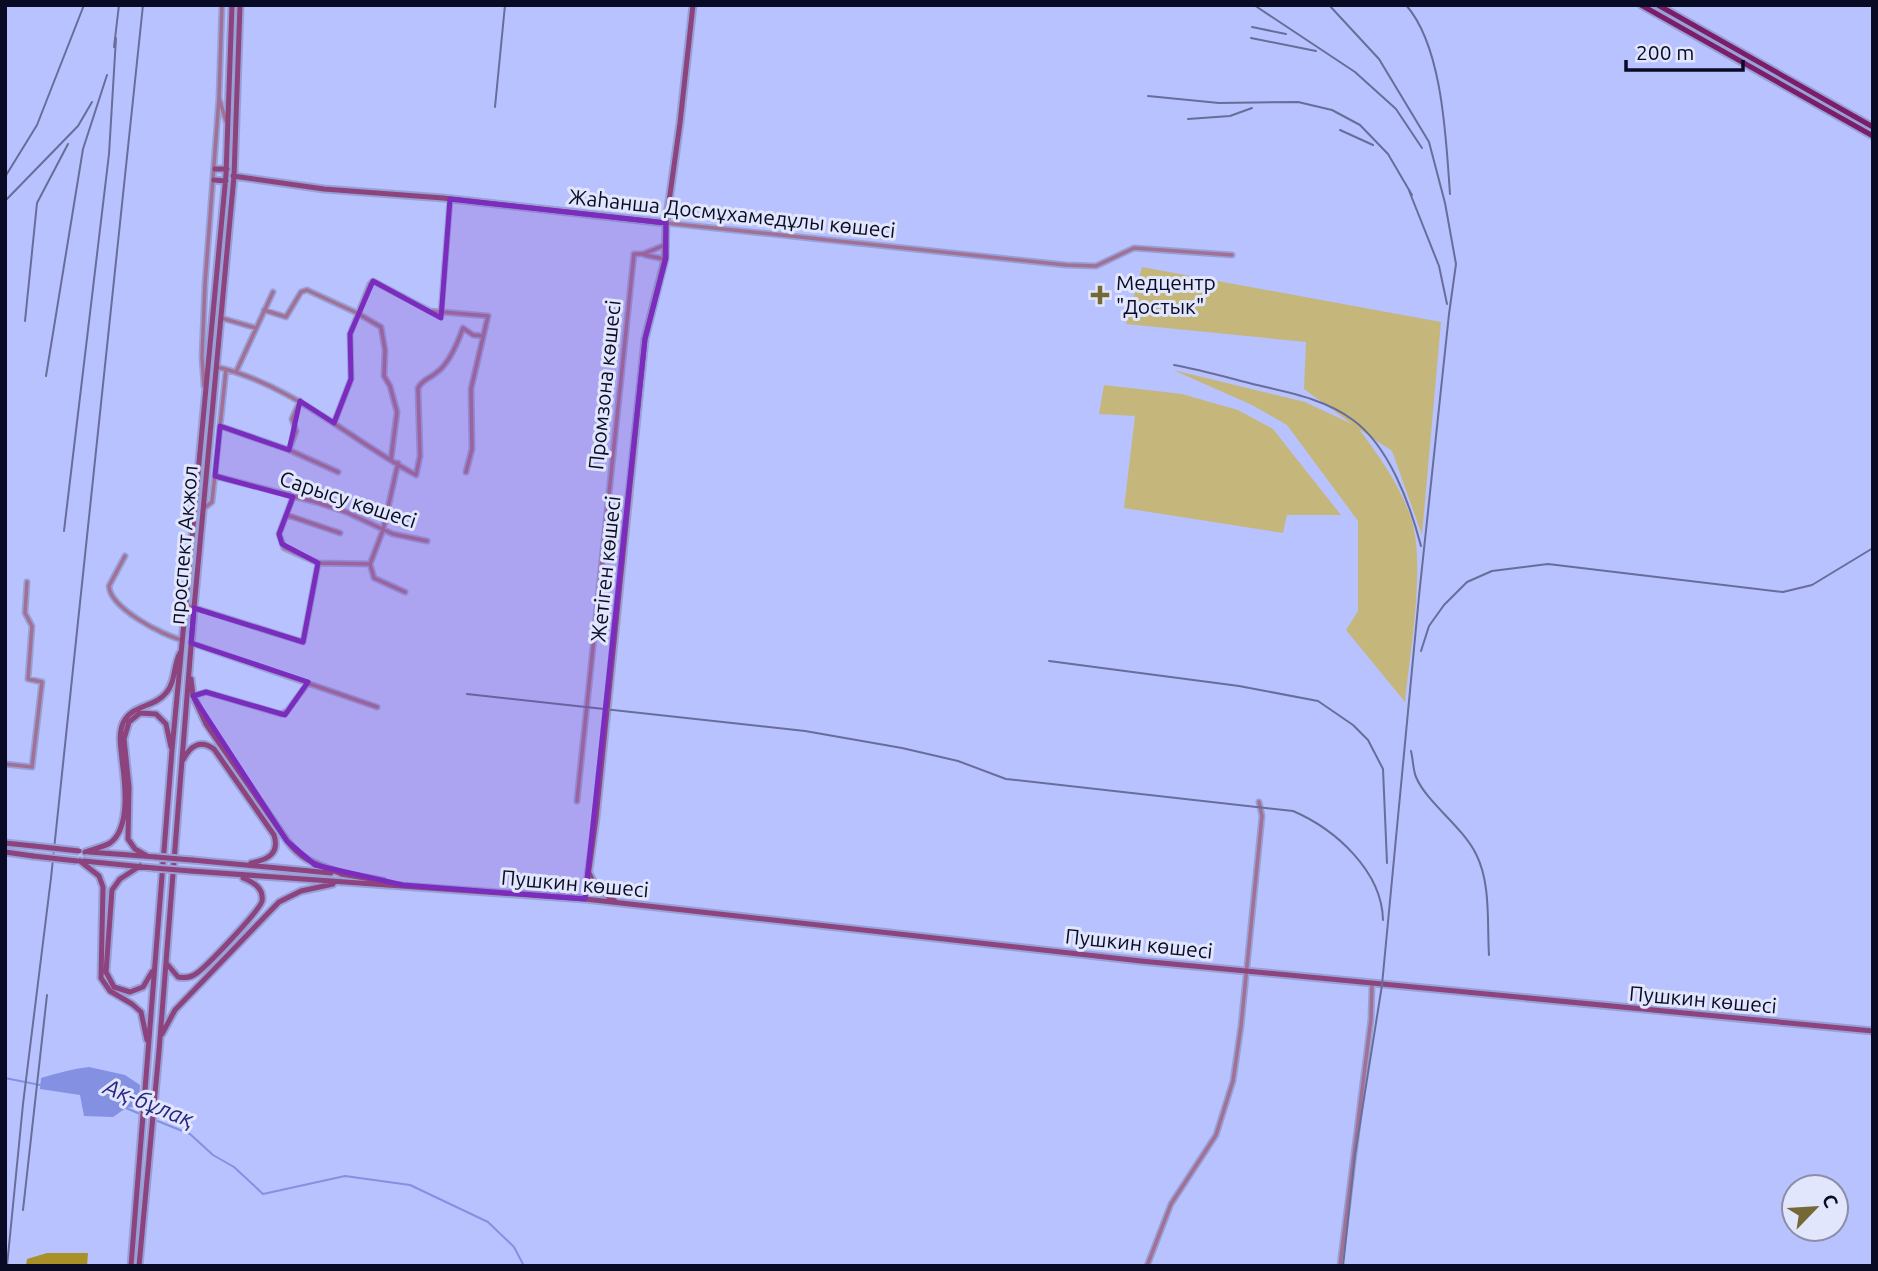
<svg xmlns="http://www.w3.org/2000/svg" width="1878" height="1271" font-family="Ubuntu,sans-serif">
<style>
.green{fill:#c5b77c}
.forest{fill:#a89128}
.water{fill:#8490e2}
.lines{fill:none;stroke-linecap:round;stroke-linejoin:round}
.stream{stroke:#8490e2;stroke-width:2}
.street-casing{stroke:#98a1d7;stroke-width:7}
.secondary-casing{stroke:#98a1d7;stroke-width:9}
.primary-casing{stroke:#98a1d7;stroke-width:9}
.street{stroke:#a37095;stroke-width:3.5}
.secondary{stroke:#8d437d;stroke-width:5}
.primary{stroke:#7c1d6a;stroke-width:5}
.rail{stroke:#686d9a;stroke-width:2}
.secondary-bridge-casing{stroke:#98a1d7;stroke-width:9;stroke-linecap:butt}
.secondary-bridge{stroke:#8d437d;stroke-width:5}
.marked{fill:#7b2cbf;fill-opacity:0.2;stroke:#7b2cbf;stroke-width:5;stroke-linejoin:round}
.poi-dot{fill:#746835;stroke:#e1e6fd;stroke-width:2.5}
.labels{text-anchor:middle;stroke-width:6;stroke-linejoin:round;paint-order:stroke}
.street-label{font-size:21px;fill:#090a24;stroke:#e1e6fd}
.poi-label{font-size:21px;fill:#090a24;stroke:#e1e6fd;text-anchor:start}
.water-label{font-size:23px;font-style:italic;fill:#2a2685;stroke:#e1e6fd}
</style>
<rect width="100%" height="100%" fill="#b8c2fe"/>
<path class="green" d="M1142 267 1441 322 1422 535 1392 451 1359 429C1379 456 1400 485 1411 518 1426 563 1410 652 1405 702L1346 630 1358 611V521L1287 425 1252 405 1173 370 1305 402 1352 424 1304 389 1306 342 1126 324Z
M1104 385 1182 394 1238 410 1273 429 1341 515H1287L1283 533 1124 508 1135 416 1099 414Z"/>
<path class="forest" d="M47 1253H88L87 1266H26L27 1259Z"/>
<path class="water" d="M89 1067 125 1075 140 1085 139 1106 126 1108 113 1117 84 1116 80 1095 40 1089 41 1078C57 1073 72 1069 89 1067Z"/>
<g class="lines">
<path class="stream" d="M5 1078 40 1085
M126 1108 140 1114
M155 1120 190 1134 213 1155 234 1167 263 1194 345 1176 410 1185 488 1222 514 1247 524 1266"/>
<g class="street-casing">
<path id="street" d="M222 5 219 98 226 121
M666 223 1066 265 1096 266 1134 248 1232 255
M645 255 664 259
M264 310 286 317 301 292 307 290 357 313 381 327 385 350 384 376 390 386 397 412 391 459
M441 313 450 200
M221 318 256 328
M217 367C293 385 349 439 416 475L420 456 418 388C423 379 429 379 436 373 449 364 458 342 463 328L473 335 483 336
M236 372 273 292
M204 386 202 357 205 284 219 98
M334 423 351 379 350 334 370 284 373 281 430 311 488 316 471 389 472 449 466 472
M220 426 289 450 338 472
M289 450 296 431 292 419 300 401
M215 476 316 502 346 512 393 534 427 541
M293 497 279 534 284 548 318 563 370 564 374 578 405 592
M203 509 212 502 226 370
M287 515 340 533
M125 556 109 586C110 608 162 635 182 640
M370 564 383 530 398 463
M186 605 303 642 318 563
M191 643 377 707
M193 696 206 692 281 714 287 711 308 683
M5 764 32 767 42 682 28 679 32 626 25 613 27 582
M577 801 634 254H643L665 245
M1147 1266 1171 1204 1216 1135 1233 1081 1241 1026 1262 816 1259 802
M1340 1266 1371 1019 1372 984"/>
</g>
<g class="secondary-casing">
<path id="secondary" d="M215 169H227
M233 176 324 189 443 198 666 223
M214 180 226 181
M191 679 193 696 206 724 287 841C304 863 318 864 342 874
M183 760C190 746 200 739 214 749L274 835C280 854 267 860 251 863
M5 843 34 846
M5 852 33 856
M85 852C93 849 103 847 110 843 131 828 125 782 122 760 121 748 118 735 123 723 132 704 154 708 166 693 176 682 173 665 180 653
M89 852 156 857
M147 856 135 849 128 839 129 787 124 739 129 722 140 713 156 714 166 724 171 747
M192 860 331 873
M80 861 99 876 103 887 101 978 110 991 132 1004 141 1012 147 1040
M84 861 154 868
M140 866 120 879 112 890 106 972 114 987 130 992 143 987 152 972
M191 871 585 899 1141 961 1873 1031
M589 873 596 888 615 901
M341 874 383 881
M585 899 596 818 645 339 665 259 666 223 680 123 693 5
M167 964 178 977C184 978 189 978 194 975 204 970 260 910 262 901 264 888 253 882 243 878
M162 1034 175 1010 279 902 301 891 333 884
M131 1266 172 750 226 175 232 5
M139 1266 159 1051 194 608 234 176 240 5"/>
</g>
<g class="primary-casing">
<path id="primary" d="M1641 5 1873 136
M1658 5 1873 127"/>
</g>
<use href="#street" class="street"/>
<use href="#secondary" class="secondary"/>
<use href="#primary" class="primary"/>
<path class="rail" d="M1254 5 1355 72 1396 109 1422 148
M1329 5 1379 59 1429 142 1445 203 1456 264 1449 314 1419 596 1382 985 1355 1155 1343 1266
M1406 5C1443 47 1446 140 1450 194
M1252 27 1286 34
M1251 38 1316 51
M114 47 119 5
M1148 96 1219 103 1298 102 1332 110 1360 125 1388 154 1412 195
M495 107 505 5
M1188 119 1230 116 1252 108
M1340 130 1373 145
M5 177 37 125 84 5
M1408 188 1439 266 1447 304
M5 201 78 126 92 102
M25 321 37 203 68 144
M1174 365C1202 370 1229 378 1257 385 1290 393 1325 399 1353 420 1389 446 1410 504 1421 546
M46 376 83 149 107 75
M64 531 109 154 116 38
M1421 651 1429 626 1444 605 1467 582 1492 571 1548 564 1783 592 1812 585 1873 548
M1049 661 1239 686 1318 701 1353 725 1368 740 1383 769 1387 863
M467 694 805 731 902 748 958 761 1006 779 1293 811C1335 829 1382 871 1383 920
M1411 751C1413 759 1413 770 1416 777 1427 803 1462 826 1476 854 1491 883 1487 923 1489 955
M23 1210 47 995
M7 1266 23 1104 51 878 143 5"/>
<g class="secondary-bridge-casing">
<path id="secondary-bridge" d="M34 846 79 851
M33 856 77 861
M156 857 192 860
M154 868 191 871"/>
</g>
<use href="#secondary-bridge" class="secondary-bridge"/>
</g>
<path class="marked" d="M450 199 666 223V258L645 339 585 899 403 885 315 865 287 841 193 696 206 692 285 715 308 682 191 643 194 608 303 642 318 563 282 544 279 534 293 497 215 476 220 426 289 450 300 401 334 423 351 379 350 334 373 281 441 318Z"/>
<path class="poi-dot" d="M1096.5 284.5h7v7h7v7h-7v7h-7v-7h-7v-7h7z"/>
<g class="labels">
<g class="street-label">
<text transform="translate(732 214) rotate(6)" y="7">Жаһанша Досмұхамедұлы көшесі</text>
<text transform="translate(605 385) rotate(-84)" y="7">Промзона көшесі</text>
<text transform="translate(348 500) rotate(18)" y="7">Сарысу көшесі</text>
<text transform="translate(184 545) rotate(-85)" y="7">проспект Акжол</text>
<text transform="translate(606 569) rotate(-84)" y="7">Жетіген көшесі</text>
<text transform="translate(575 884) rotate(5)" y="7">Пушкин көшесі</text>
<text transform="translate(1139 944) rotate(6)" y="7">Пушкин көшесі</text>
<text transform="translate(1703 1000) rotate(5)" y="7">Пушкин көшесі</text>
</g>
<g class="poi-label">
<text x="1116" y="290">Медцентр<tspan x="1116" dy="24">"Достык"</tspan></text>
</g>
<g class="water-label">
<text transform="translate(149 1103) rotate(22)" y="8">Ақ-бұлақ</text>
</g>
</g>
<rect width="1878" height="1271" fill="none" stroke="#090a24" stroke-width="14"/>
<g transform="translate(1815 1208) rotate(65)"><circle r="33" fill="#e1e6fd" stroke="#8b8ea6" stroke-width="2"/>
<path d="M0-5L12 26L0 18L-12 26Z" fill="#746835"/>
<text y="-10" font-size="19" font-weight="bold" text-anchor="middle" fill="#090a24">С</text>
</g>
<path d="M1626 60v10h117v-10" fill="none" stroke="#090a24" stroke-width="3.5"/>
<text x="1636" y="60" font-size="21" fill="#090a24" stroke="#e1e6fd" stroke-width="5" paint-order="stroke">200 m</text>
</svg>
